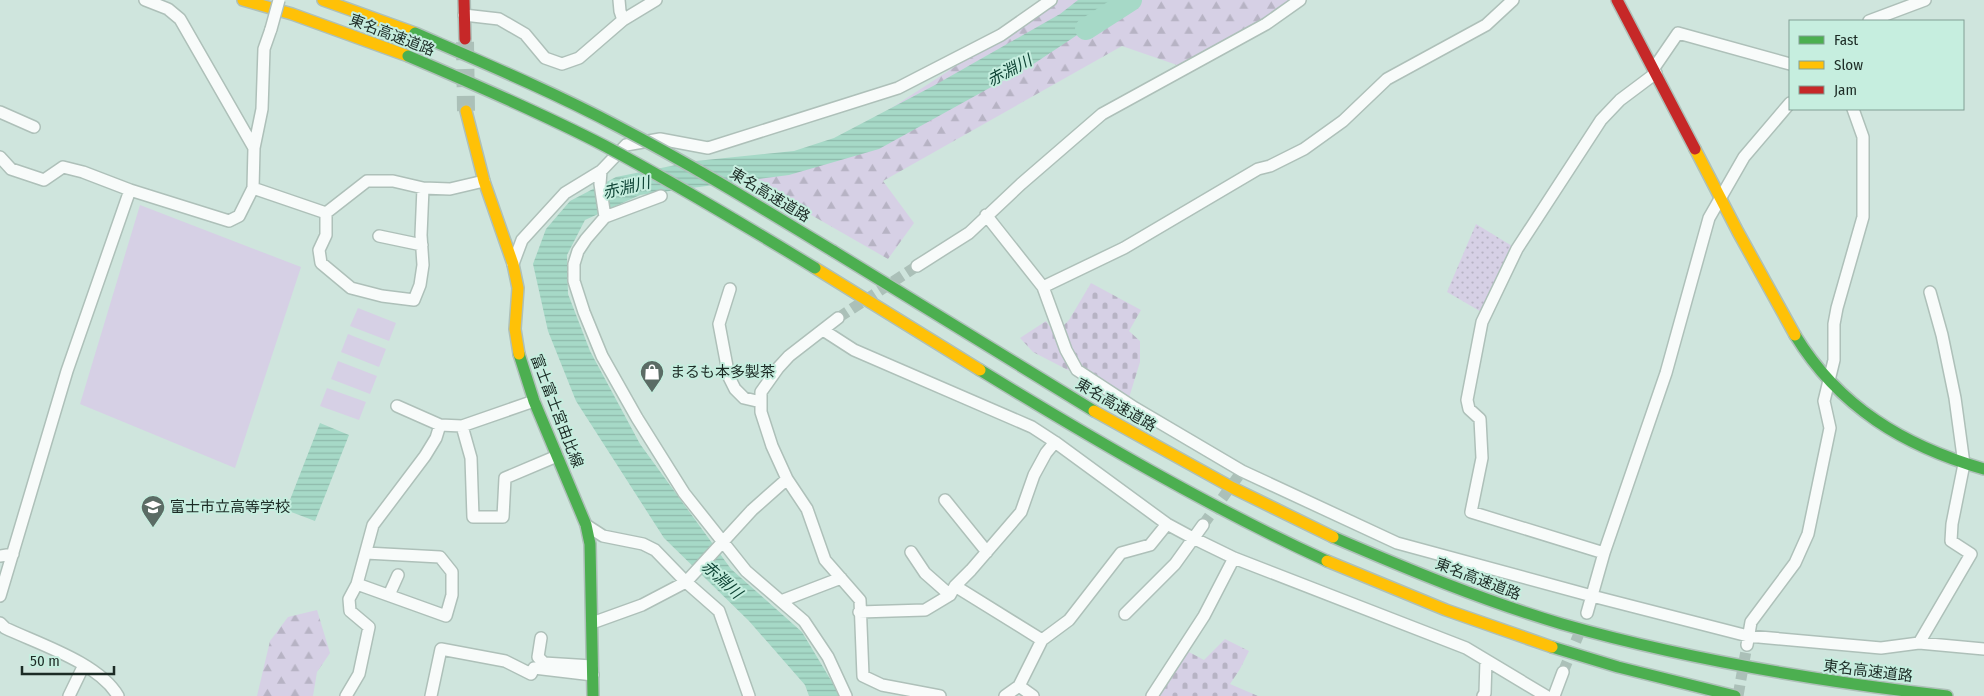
<svg xmlns="http://www.w3.org/2000/svg" width="1984" height="696" font-family="'Fira Sans Condensed','Noto Sans JP',sans-serif">
<style>
.grass{fill:url(#grass-dots)}
.forest{fill:url(#forest-firs)}
.cemetery{fill:url(#cemetery-stones)}
.park{fill:#d6d0e5}
.water{fill:url(#water-rules)}
.lines{fill:none;stroke-linecap:round;stroke-linejoin:round}
.river{stroke:#a6d9c7;stroke-width:22}
.street-tunnel{stroke:#abc0b8;stroke-width:11;stroke-dasharray:11 5.5;stroke-linecap:butt}
.primary-tunnel{stroke:#abc0b8;stroke-width:18;stroke-dasharray:18 9;stroke-linecap:butt}
.street-casing{stroke:#aec0b9;stroke-width:14}
.fast-casing{stroke:#aec0b9;stroke-width:14}
.slow-casing{stroke:#aec0b9;stroke-width:14}
.jam-casing{stroke:#aec0b9;stroke-width:14}
.street{stroke:#f8fbfa;stroke-width:11}
.fast{stroke:#4caf50;stroke-width:11}
.slow{stroke:#ffc107;stroke-width:11}
.jam{stroke:#c62828;stroke-width:11}
.street-bridge-casing{stroke:#aec0b9;stroke-width:14;stroke-linecap:butt}
.fast-bridge-casing{stroke:#aec0b9;stroke-width:14;stroke-linecap:butt}
.street-bridge{stroke:#f8fbfa;stroke-width:11}
.fast-bridge{stroke:#4caf50;stroke-width:11}
.labels{text-anchor:middle;stroke-width:4;stroke-linejoin:round;paint-order:stroke}
.street-label{font-size:15px;fill:#1c2b25;stroke:#c6eedf}
.poi-label{font-size:15px;fill:#1c2b25;stroke:#c6eedf;text-anchor:start}
.water-label{font-size:16px;font-style:italic;fill:#0e4435;stroke:#c6eedf}
</style>
<defs>
<pattern id="grass-dots" width="8" height="8" patternUnits="userSpaceOnUse" patternTransform="scale(1.25)"><rect width="8" height="8" fill="#d6d0e5"/><path d="M2 2h.1M6 6h.1" fill="none" stroke="#b7b3c4" stroke-width="1.8" stroke-linecap="round"/></pattern>
<pattern id="forest-firs" width="22" height="20" patternUnits="userSpaceOnUse" patternTransform="scale(1.25)"><rect width="22" height="20" fill="#d6d0e5"/><path d="M5 1l3.5 6h-7zM16 11l3.5 6h-7z" fill="#b7b3c4"/></pattern>
<pattern id="cemetery-stones" width="16" height="16" patternUnits="userSpaceOnUse" patternTransform="scale(1.25)"><rect width="16" height="16" fill="#d6d0e5"/><path d="M2 7V4a2 2 0 0 1 4 0v3zM10 15v-3a2 2 0 0 1 4 0v3z" fill="#b7b3c4"/></pattern>
<pattern id="water-rules" width="6" height="5" patternUnits="userSpaceOnUse" patternTransform="scale(1.25)"><rect width="6" height="5" fill="#a6d9c7"/><path d="M0 2.5h6" fill="none" stroke="#8ebaab"/></pattern>
</defs>
<rect width="100%" height="100%" fill="#cfe5dd"/>
<path class="grass" d="M1476 224 1517 249 1485 314 1447 292Z"/>
<path class="forest" d="M1051 0H1290L1246 33 1177 65 1122 46 883 181 914 223 888 259 813 216 756 179 810 161 959 64Z
M317 610 330 653 317 672 313 696H257L270 641 288 617Z"/>
<path class="cemetery" d="M1091 283 1141 310 1129 331 1140 341V362L1128 401 1033 352 1020 338 1046 321 1055 334 1069 320Z
M1225 639 1249 651 1240 669 1230 684 1258 696H1151L1187 651 1204 660Z"/>
<path class="park" d="M140 205 301 267 235 468 80 404Z
M358 308 396 323 389 341 350 326Z
M348 334 386 349 379 367 341 352Z
M338 361 377 376 370 394 331 379Z
M327 388 366 402 359 420 320 406Z"/>
<path class="water" d="M1078 0H1130L1035 63 879 149 789 175 640 195 585 220 567 255 568 294 590 351 640 444 731 569 802 632 838 692 839 696H809L805 685 749 621 664 538 576 401 548 331 533 264 546 229 570 201 616 177 696 161 794 151 834 138 935 85 1060 14Z
M320 423 349 435 315 521 286 510Z"/>
<g class="lines">
<path class="river" d="M1086 29 1131 0"/>
<path class="street-tunnel" d="M838 318 917 266
M1203 525 1242 471
M1563 672 1583 624
M1738 696 1747 645"/>
<path class="primary-tunnel" d="M465 42 466 111"/>
<g class="street-casing">
<path id="street" d="M619 0 620 11 623 20
M464 15 499 19 525 34 545 58 562 64 579 58 623 20 656 0
M1869 21 1925 0
M1654 68 1678 33 1790 64
M0 112 34 127
M254 148 262 109 264 49 271 29
M0 157 11 169 44 180 63 167 83 172 130 190
M601 171 600 184 605 217
M253 188 326 213 367 181H393L423 188 450 189 484 181
M661 196 605 217 586 239 578 251 574 264V281L584 312 602 356 637 418 684 493 746 571 804 621 828 657 846 696
M326 213V235L319 250 321 263 351 288 382 296 414 300 420 285 423 265 421 235 423 188
M986 215 1043 287 1066 350 1077 370 1135 408 1242 471 1397 543 1592 596 1748 636 1881 648 1919 643 1984 649
M379 236 422 245
M513 264 522 240 565 193 601 171 626 145 660 139 708 148 898 88 1001 35 1051 0
M917 266 969 233 1021 184 1102 114 1266 24 1300 0
M1043 287 1124 248 1258 169 1270 166 1304 149 1343 121 1387 79 1486 25 1513 0
M730 289 719 324 729 377 735 389 744 398 761 402
M838 318 789 356 778 368 761 392V412L772 446 787 479 807 509 825 560 860 600 863 676 882 685 940 696
M823 330 854 350 1032 427 1055 442 1167 524 1193 538 1234 558 1466 648 1546 696
M397 406 440 425
M462 426 471 458 473 517H503L505 478 557 456
M945 500 987 552
M586 525 603 536 643 544 655 550 686 582 719 611 749 696
M911 552 925 573 950 595
M1604 553 1471 512 1482 458 1480 419 1469 409 1467 400 1482 322 1517 249 1601 120 1620 100 1656 73
M0 556 13 554
M357 584 446 616 452 595V572L440 557 366 553
M955 586 1042 640
M389 595 398 575
M0 596 67 371 130 190 229 221 239 216 253 188 254 148 180 19 168 9 145 0
M781 601 841 578
M859 612 925 610 950 595 955 586 971 570 1021 512 1034 475 1046 453 1055 442
M1587 613 1604 553 1666 373 1709 218 1744 157 1790 103
M1125 614 1175 564 1203 525
M0 623 5 628C39 644 99 663 118 696
M592 623 642 605 686 582 752 510 787 479
M541 638 538 657 544 663 592 666
M1919 643 1971 554 1951 541 1952 524 1964 464 1955 398 1942 335 1930 292
M1747 645 1751 622 1795 563 1808 534 1830 428 1824 401 1834 360V324L1837 308 1863 217V137L1853 109
M1019 686 1033 696
M69 696 84 665
M346 696 359 674 369 627 350 611 349 599 357 584 373 525 425 456 436 438 440 425 462 426 534 401
M431 696 441 649 505 661 531 674 534 668 593 675
M1005 696 1019 686 1042 640 1069 620 1121 553 1150 545 1167 524
M1152 696 1204 616 1234 558
M1483 696 1485 693 1486 660
M1554 696 1563 672"/>
</g>
<g class="fast-casing">
<path id="fast" d="M833 251 1094 411
M1795 335C1839 407 1904 446 1984 469
M519 354 534 401 586 525 590 544 593 696
M980 370C1093 439 1207 506 1327 561
M1333 537C1407 569 1484 601 1562 624 1688 660 1817 681 1947 696
M1552 647 1618 667 1735 696"/>
</g>
<g class="slow-casing">
<path id="slow" d="M243 0 292 14 408 56
M323 0 415 33
M466 111 484 181 513 264 518 288 515 329 519 354
M1695 149 1738 232 1795 335
M815 268 980 370
M1094 411 1233 488 1333 537
M1327 561 1446 610 1552 647"/>
</g>
<g class="jam-casing">
<path id="jam" d="M464 0 465 39
M1617 0 1695 149"/>
</g>
<use href="#street" class="street"/>
<use href="#fast" class="fast"/>
<use href="#slow" class="slow"/>
<use href="#jam" class="jam"/>
<g class="street-bridge-casing">
<path id="street-bridge" d="M271 29 279 0"/>
</g>
<g class="fast-bridge-casing">
<path id="fast-bridge" d="M415 33C484 63 553 92 619 127 692 165 762 208 833 251
M408 56C474 84 541 113 605 146 676 184 746 226 815 268"/>
</g>
<use href="#street-bridge" class="street-bridge"/>
<use href="#fast-bridge" class="fast-bridge"/>
</g>
<defs>
<g id="shop-pin" transform="scale(1.25)"><path d="M0 17L-7.5 6A9.5 9.5 0 1 1 7.5 6Z" fill="#5b6c65" stroke="#c6eedf"/><path d="M-5-2.5h2.3a2.7 3.5 0 0 1 5.4 0H5L5.5 6h-11ZM-1.5-2.5h3a1.5 2.3 0 0 0-3 0Z" fill="#fff"/></g>
<g id="school-pin" transform="scale(1.25)"><path d="M0 17L-7.5 6A9.5 9.5 0 1 1 7.5 6Z" fill="#5b6c65" stroke="#c6eedf"/><path d="M0-5L7-2L0 1L-7-2ZM-4 1L0 2.5L4 1V4Q0 6-4 4Z" fill="#fff"/></g>
</defs>
<g fill-rule="evenodd">
<use href="#shop-pin" x="652" y="372"/>
<use href="#school-pin" x="153" y="507"/>
</g>
<g class="labels">
<g class="street-label">
<text transform="translate(392 35) rotate(21)" y="5">東名高速道路</text>
<text transform="translate(770 195) rotate(31)" y="5">東名高速道路</text>
<text transform="translate(1116 405) rotate(30)" y="5">東名高速道路</text>
<text transform="translate(557 411) rotate(69)" y="5">富士富士宮由比線</text>
<text transform="translate(1478 579) rotate(21)" y="5">東名高速道路</text>
<text transform="translate(1868 671) rotate(7)" y="5">東名高速道路</text>
</g>
<g class="poi-label">
<text x="670" y="377">まるも本多製茶</text>
<text x="170" y="512">富士市立高等学校</text>
</g>
<g class="water-label">
<text transform="translate(1009 70) rotate(-28)" y="6">赤淵川</text>
<text transform="translate(626 187) rotate(-13)" y="6">赤淵川</text>
<text transform="translate(722 579) rotate(42)" y="6">赤淵川</text>
</g>
</g>
<rect x="1789" y="20" width="175" height="90" fill="#c6eedf" stroke="#82a095"/>
<rect x="1799" y="36" width="25" height="8" fill="#4caf50" stroke="#82a095"/>
<text x="1834" y="45" font-size="15" fill="#1c2b25">Fast</text>
<rect x="1799" y="61" width="25" height="8" fill="#ffc107" stroke="#82a095"/>
<text x="1834" y="70" font-size="15" fill="#1c2b25">Slow</text>
<rect x="1799" y="86" width="25" height="8" fill="#c62828" stroke="#82a095"/>
<text x="1834" y="95" font-size="15" fill="#1c2b25">Jam</text>
<path d="M22 666v8h92v-8" fill="none" stroke="#1c2b25" stroke-width="2.5"/>
<text x="30" y="666" font-size="15" fill="#1c2b25" stroke="#c6eedf" stroke-width="4" paint-order="stroke">50 m</text>
</svg>
